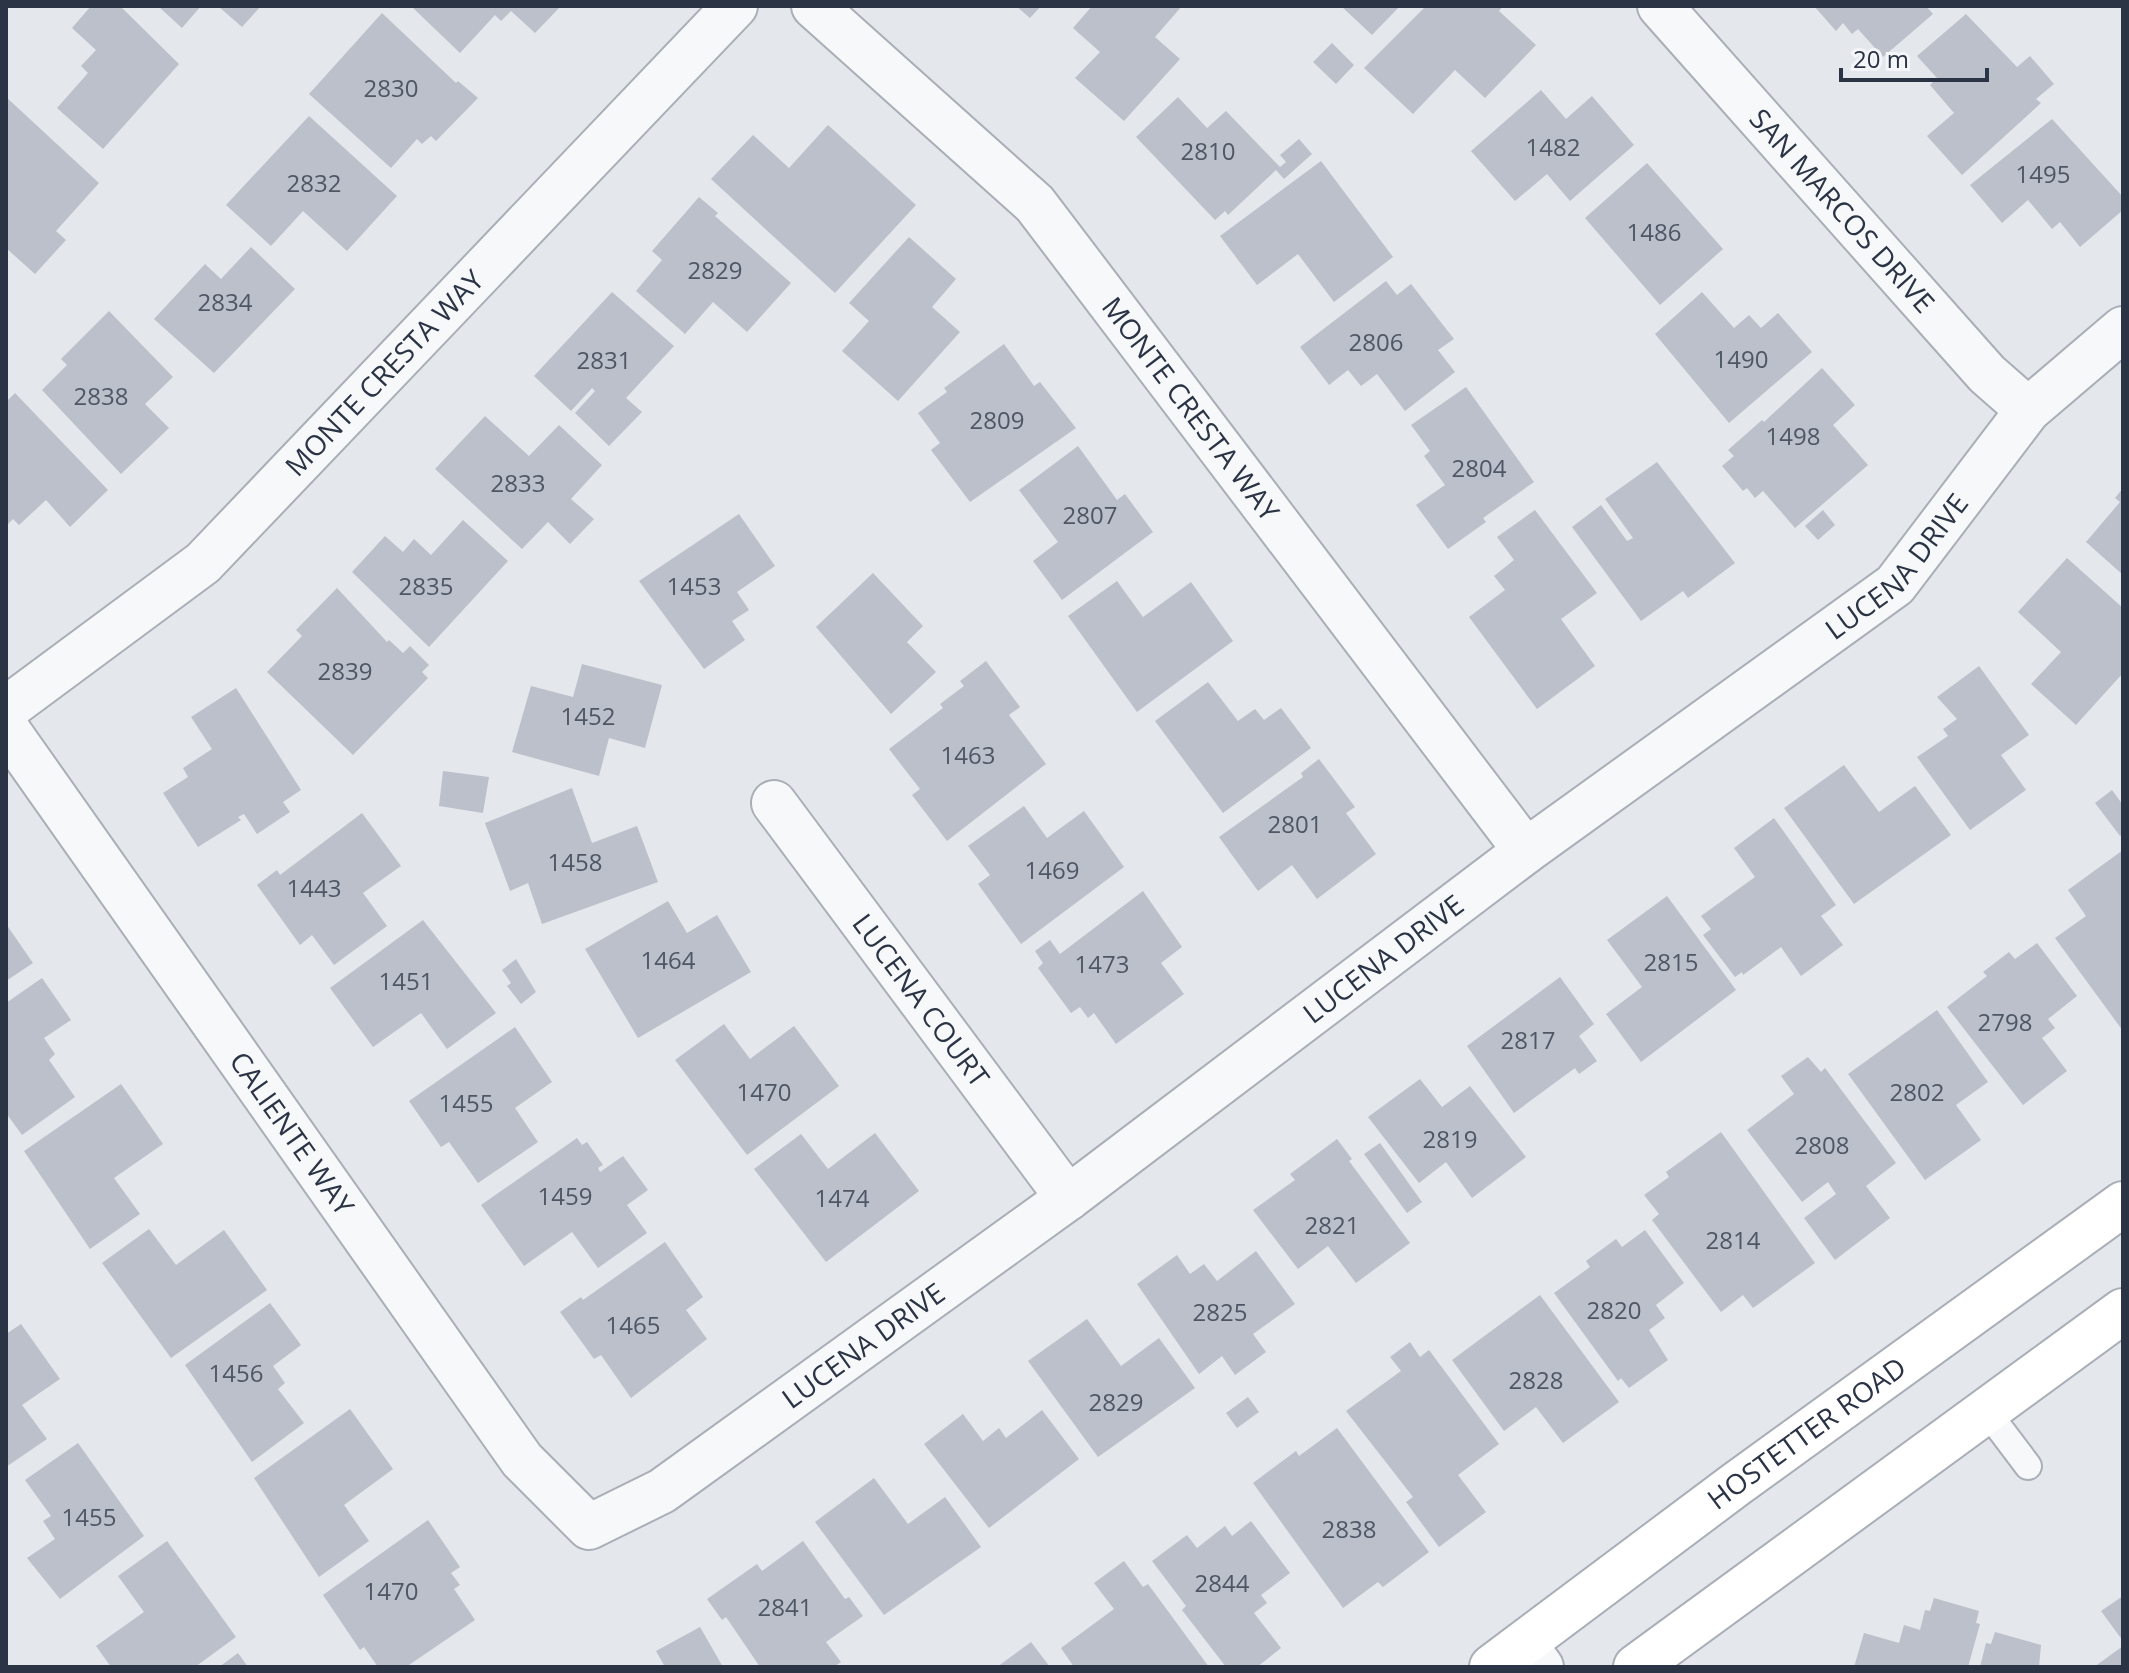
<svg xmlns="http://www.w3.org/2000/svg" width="2129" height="1673" font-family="'Open Sans',sans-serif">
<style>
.building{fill:#bbc0ca}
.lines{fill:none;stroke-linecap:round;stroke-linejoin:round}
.lane-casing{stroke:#a9aeb7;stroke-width:30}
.street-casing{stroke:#a9aeb7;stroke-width:48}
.secondary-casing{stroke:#a9aeb7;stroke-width:48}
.lane{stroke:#f7f8fa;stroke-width:26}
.street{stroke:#f7f8fa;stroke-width:44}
.secondary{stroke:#fff;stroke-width:44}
.labels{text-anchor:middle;stroke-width:7;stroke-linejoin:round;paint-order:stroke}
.number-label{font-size:24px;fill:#4f5766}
.street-label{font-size:28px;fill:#2b3445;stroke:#f4f6f9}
</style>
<rect width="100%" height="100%" fill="#e4e7ec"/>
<path class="building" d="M91 6H120L179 64 103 149 57 108 88 73 81 66 96 50 72 28Z
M158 6H201L182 28Z
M218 6H261L242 27Z
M411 6H561L535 33 511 11 501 21 495 15 460 53Z
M1016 6H1041L1030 18Z
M1092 6H1182L1155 37 1180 59 1124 121 1075 78 1100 52 1073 28Z
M1341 6H1400L1372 35Z
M1426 6H1503L1499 11 1536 45 1485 98 1455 70 1413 114 1364 68Z
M1814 6H1926L1933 14 1883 57 1858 29 1852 34 1843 23 1836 31Z
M382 13 456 83 458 81 478 98 436 141 431 136 422 144 417 139 391 168 309 94Z
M1966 14 2017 67 2030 56 2054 84 2036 99 2041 103 1962 175 1927 136 1954 113 1930 85 1937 78 1917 56Z
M1332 43 1354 65 1336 84 1313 62Z
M1541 90 1566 119 1592 96 1634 145 1570 201 1547 174 1515 201 1471 151Z
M6 97 99 183 56 231 66 240 35 274 6 248Z
M1178 97 1207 128 1226 111 1280 167 1286 162 1280 155 1299 139 1312 154 1284 179 1276 170 1228 215 1225 211 1215 220 1136 137Z
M309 116 397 196 347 251 303 211 271 246 226 205Z
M2052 119 2123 197V210L2080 247 2060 222 2052 229 2028 200 2002 223 1970 185Z
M828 125 916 205 835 293 711 179 753 135 789 168Z
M1321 161 1393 257 1334 302 1298 254 1257 285 1220 236Z
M1647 163 1723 249 1660 305 1585 218Z
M699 197 718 213 715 216 791 283 747 332 713 302 685 334 636 291 662 260 652 251Z
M909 237 956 279 932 307 960 332 898 401 842 351 869 321 849 303Z
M251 247 295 289 214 373 154 319 205 264 221 279Z
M1386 281 1397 295 1411 284 1454 339 1438 350 1455 372 1405 411 1377 374 1361 386 1348 370 1329 385 1300 347Z
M612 292 674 346 626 398 642 412 609 446 575 413 595 391 592 388 571 411 534 376Z
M1702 292 1734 328 1749 315 1761 328 1778 313 1812 352 1729 423 1655 334Z
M109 311 173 377 145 404 169 428 121 474 42 390 67 365 61 359Z
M1004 344 1034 386 1040 382 1076 428 970 502 931 450 940 443 918 413 947 392 944 388Z
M1822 368 1855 405 1833 425 1868 465 1795 528 1763 491 1755 498 1747 488 1743 491 1722 466 1734 456 1728 450 1762 420 1764 422Z
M1466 387 1534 482 1483 518 1486 522 1448 549 1416 505 1445 485 1424 456 1430 451 1411 425Z
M15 393 108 490 70 527 46 500 19 525 13 519 6 526V402Z
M485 416 529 456 559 425 602 465 571 499 594 519 570 544 548 522 522 549 435 469Z
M1078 446 1117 500 1125 494 1153 532 1062 600 1033 561 1058 542 1019 490Z
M1657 462 1735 563 1688 598 1683 591 1641 621 1572 527 1601 505 1627 541 1633 538 1605 499Z
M2123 488V575L2086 542 2120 502 2115 498Z
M1535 510 1597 593 1561 619 1595 666 1537 709 1469 617 1505 590 1494 576 1514 560 1497 537Z
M1823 510 1835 525 1818 540 1805 526Z
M739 514 775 566 737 592 749 610 732 621 745 640 704 669 639 581Z
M463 520 508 561 429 647 352 572 385 536 403 552 414 539 431 555Z
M2067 558 2123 608V673L2076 725 2031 684 2061 652 2018 612Z
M873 573 923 626 907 642 936 672 891 714 816 627Z
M1117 581 1143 617 1191 582 1233 641 1137 712 1068 616Z
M337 588 387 642 389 640 403 653 410 646 429 665 422 672 428 678 353 755 267 672 302 636 296 630Z
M986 661 1020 707 1009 715 1046 764 947 841 912 795 920 789 889 749 943 708 940 704 964 686 960 681Z
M582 664 662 685 645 748 609 738 599 776 512 752 531 686 573 697Z
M1979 666 2029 735 2001 755 2026 790 1970 830 1917 757 1948 736 1943 729 1957 719 1937 697Z
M1208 682 1238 721 1255 709 1264 720 1281 708 1311 748 1223 813 1155 721Z
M236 688 301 790 283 802 290 812 257 834 244 814 238 817 241 820 198 847 163 793 188 777 183 768 212 749 191 717Z
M1319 759 1355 807 1346 813 1376 854 1317 899 1292 865 1258 891 1219 837 1303 777 1301 773Z
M1844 765 1879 812 1915 786 1951 835 1854 904 1784 808Z
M443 771 489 777 483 813 439 806Z
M572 788 592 843 637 826 658 882 542 924 528 883 510 891 485 823Z
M2112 790 2123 805V833L2120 836 2095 803Z
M1024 806 1047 838 1084 811 1124 867 1021 944 978 884 990 875 968 846Z
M362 813 401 866 363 893 387 926 334 965 312 935 300 945 257 885 277 870 280 875Z
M1774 818 1836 905 1821 916 1843 945 1801 976 1781 947 1743 975 1742 972 1735 977 1703 935 1711 929 1701 916 1755 877 1734 848Z
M2123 850V1031L2055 938 2086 916 2068 890Z
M1143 891 1182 947 1161 963 1184 994 1116 1044 1094 1013 1088 1018 1080 1007 1071 1013 1038 968 1043 963 1035 951 1050 940 1060 954Z
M1667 896 1736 990 1641 1062 1606 1014 1642 987 1607 940Z
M668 901 687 933 717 915 751 972 638 1038 585 949Z
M423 920 496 1013 447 1049 421 1013 373 1047 330 988Z
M6 924 33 963 6 981Z
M2037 943 2077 996 2048 1019 2055 1028 2042 1038 2067 1071 2023 1105 1947 1007 1987 976 1983 972 2009 952 2015 959Z
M516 959 536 992 521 1004 507 986 511 983 502 970Z
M1560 977 1594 1024 1579 1036 1597 1061 1579 1074 1575 1068 1514 1113 1467 1046Z
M42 978 71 1020 44 1038 55 1054 49 1060 75 1097 22 1135 6 1113V1003Z
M1937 1010 1988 1082 1956 1105 1981 1140 1925 1180 1848 1074Z
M724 1024 750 1059 794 1026 839 1086 747 1155 675 1060Z
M515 1027 552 1082 515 1108 538 1142 478 1183 449 1142 441 1147 409 1101Z
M1808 1057 1821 1072 1825 1068 1896 1163 1866 1186 1890 1218 1835 1260 1804 1218 1836 1194 1828 1182 1802 1202 1747 1130 1794 1094 1781 1076Z
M1420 1079 1442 1107 1470 1086 1526 1157 1472 1198 1446 1162 1419 1183 1368 1117Z
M121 1084 163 1144 114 1178 140 1214 90 1249 24 1151Z
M1721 1132 1815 1263 1753 1308 1743 1295 1721 1312 1652 1220 1659 1214 1644 1195 1669 1177 1666 1172Z
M875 1133 919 1191 826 1262 754 1169 801 1134 828 1169Z
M577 1138 582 1145 587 1142 603 1165 598 1168 600 1172 623 1156 648 1190 627 1205 647 1233 598 1268 572 1232 524 1266 481 1205Z
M1337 1139 1352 1159 1349 1161 1410 1243 1356 1283 1328 1246 1298 1269 1253 1210 1295 1180 1290 1174Z
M1380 1143 1422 1202 1407 1213 1364 1154Z
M149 1229 176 1265 224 1230 267 1290 171 1358 102 1263Z
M1645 1230 1684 1283 1656 1305 1665 1318 1649 1330 1668 1360 1629 1388 1621 1378 1618 1381 1554 1293 1590 1267 1586 1261 1616 1239 1622 1247Z
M665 1242 703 1297 686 1310 707 1339 631 1398 601 1355 594 1359 560 1312 581 1297 583 1300Z
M1256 1251 1295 1304 1253 1334 1266 1352 1235 1375 1222 1356 1199 1374 1137 1284 1177 1255 1190 1274 1204 1264 1217 1281Z
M1540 1295 1619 1402 1563 1443 1536 1407 1504 1431 1452 1360Z
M270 1303 301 1345 273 1366 285 1383 278 1389 304 1423 252 1462 185 1365Z
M1087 1319 1121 1366 1159 1338 1195 1388 1098 1457 1028 1361Z
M21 1324 60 1379 22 1405 47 1439 6 1467V1334Z
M1410 1342 1420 1357 1429 1350 1499 1444 1458 1475 1486 1512 1439 1547 1406 1502 1413 1497 1346 1411 1401 1371 1390 1357Z
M1248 1397 1259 1412 1237 1428 1226 1413Z
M350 1409 393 1469 344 1505 369 1541 319 1577 254 1478Z
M1042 1410 1079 1459 989 1528 924 1444 963 1414 983 1441 999 1428 1006 1438Z
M1337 1428 1429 1552 1383 1587 1378 1582 1343 1608 1253 1483 1296 1451 1299 1456Z
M78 1443 144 1536 60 1599 27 1558 55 1539 43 1521 51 1516 25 1480Z
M874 1478 908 1524 945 1497 981 1547 884 1615 815 1522Z
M428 1520 460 1567 451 1573 460 1585 454 1589 475 1620 406 1667H378L364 1647 360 1650 323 1595Z
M1251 1521 1290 1573 1261 1595 1267 1603 1254 1613 1281 1648 1257 1667H1226L1182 1610 1186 1606 1152 1561 1187 1535 1197 1548 1225 1526 1232 1536Z
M167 1541 236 1637 195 1667H111L96 1646 144 1612 118 1576Z
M803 1541 845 1599 849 1597 863 1616 826 1642 841 1662 834 1667H760L726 1617 722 1620 707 1599 757 1564 762 1571Z
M1124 1561 1143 1587 1148 1584 1209 1667H1074L1061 1648 1114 1609 1094 1583Z
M2123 1596V1641L2101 1611Z
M1934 1598 1979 1611 1976 1623 1980 1624 1968 1667H1854L1864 1633 1899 1643 1904 1625 1920 1630 1925 1610 1930 1611Z
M700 1627 723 1667H665L656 1651Z
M1995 1632 2041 1645 2039 1667H1980L1986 1643 1991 1644Z
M1031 1642 1050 1667H997Z
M2123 1646V1667H2094Z
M238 1653 248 1667H219Z"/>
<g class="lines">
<g class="lane-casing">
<path id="lane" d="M1985 1409 2028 1466"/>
</g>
<g class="street-casing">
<g id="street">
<path id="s1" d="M814 6 1035 204 1526 851"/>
<path id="s2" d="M1660 6 1987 374 2028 410"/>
<path id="s3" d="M6 709 203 563 735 6"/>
<path id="s4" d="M6 728 522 1460 589 1527 662 1491 1068 1198 1526 851 1895 585 2028 410 2123 329"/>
<path id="s5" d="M774 803 1068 1198"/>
<path d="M1524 1644 1541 1667"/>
</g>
</g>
<g class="secondary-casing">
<g id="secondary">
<path id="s6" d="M1492 1667 1735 1485 2123 1204"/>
<path d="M1636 1667 2123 1311"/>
</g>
</g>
<use href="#lane" class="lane"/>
<use href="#street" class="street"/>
<use href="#secondary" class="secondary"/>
</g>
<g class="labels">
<g class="number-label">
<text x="391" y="97">2830</text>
<text x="1553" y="156">1482</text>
<text x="1208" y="160">2810</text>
<text x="2043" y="183">1495</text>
<text x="314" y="192">2832</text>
<text x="1654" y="241">1486</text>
<text x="715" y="279">2829</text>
<text x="225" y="311">2834</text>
<text x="1376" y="351">2806</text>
<text x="1741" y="368">1490</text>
<text x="604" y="369">2831</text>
<text x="101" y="405">2838</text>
<text x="997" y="429">2809</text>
<text x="1793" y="445">1498</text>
<text x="1479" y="477">2804</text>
<text x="518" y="492">2833</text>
<text x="1090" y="524">2807</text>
<text x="426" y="595">2835</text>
<text x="694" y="595">1453</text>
<text x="345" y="680">2839</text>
<text x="588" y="725">1452</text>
<text x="968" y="764">1463</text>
<text x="1295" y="833">2801</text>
<text x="575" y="871">1458</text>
<text x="1052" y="879">1469</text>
<text x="314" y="897">1443</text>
<text x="668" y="969">1464</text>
<text x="1671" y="971">2815</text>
<text x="1102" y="973">1473</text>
<text x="406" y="990">1451</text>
<text x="2005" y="1031">2798</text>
<text x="1528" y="1049">2817</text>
<text x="764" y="1101">1470</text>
<text x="1917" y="1101">2802</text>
<text x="466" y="1112">1455</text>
<text x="1450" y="1148">2819</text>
<text x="1822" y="1154">2808</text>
<text x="565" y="1205">1459</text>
<text x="842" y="1207">1474</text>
<text x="1332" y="1234">2821</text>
<text x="1733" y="1249">2814</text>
<text x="1614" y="1319">2820</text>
<text x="1220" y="1321">2825</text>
<text x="633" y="1334">1465</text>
<text x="236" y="1382">1456</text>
<text x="1536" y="1389">2828</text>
<text x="1116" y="1411">2829</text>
<text x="89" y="1526">1455</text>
<text x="1349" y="1538">2838</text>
<text x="1222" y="1592">2844</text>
<text x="391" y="1600">1470</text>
<text x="785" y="1616">2841</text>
</g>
<g class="street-label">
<text dy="10" stroke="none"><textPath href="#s2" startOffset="274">SAN MARCOS DRIVE</textPath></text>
<text dy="10" stroke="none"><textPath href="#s3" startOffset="508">MONTE CRESTA WAY</textPath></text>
<text dy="10" stroke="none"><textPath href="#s1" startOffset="554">MONTE CRESTA WAY</textPath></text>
<text dy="10" stroke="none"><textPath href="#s4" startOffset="2616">LUCENA DRIVE</textPath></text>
<text dy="10" stroke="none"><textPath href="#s4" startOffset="1968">LUCENA DRIVE</textPath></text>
<text dy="10" stroke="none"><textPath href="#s5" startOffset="246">LUCENA COURT</textPath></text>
<text dy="10" stroke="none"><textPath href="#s4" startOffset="496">CALIENTE WAY</textPath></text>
<text dy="10" stroke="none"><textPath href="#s4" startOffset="1320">LUCENA DRIVE</textPath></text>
<text dy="10" stroke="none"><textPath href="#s6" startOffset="392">HOSTETTER ROAD</textPath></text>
</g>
</g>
<rect width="2129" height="1673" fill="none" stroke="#2b3445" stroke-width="16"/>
<path d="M1841 68v12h146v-12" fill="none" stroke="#2b3445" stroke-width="4"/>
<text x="1853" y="68" font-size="24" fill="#2b3445" stroke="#f4f6f9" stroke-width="6" paint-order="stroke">20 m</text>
</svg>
